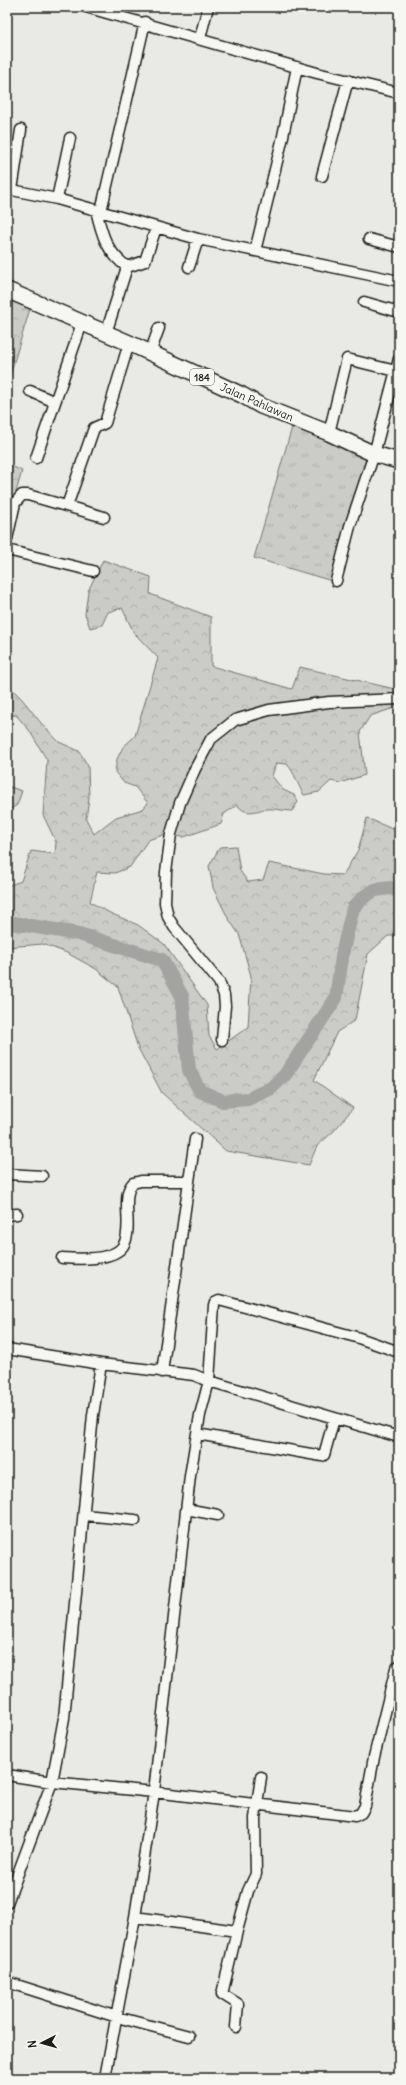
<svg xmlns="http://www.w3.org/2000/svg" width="406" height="2085" font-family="Delius,sans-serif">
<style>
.grass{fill:url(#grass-tufts);stroke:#747472}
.forest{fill:url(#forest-crowns);stroke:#747472}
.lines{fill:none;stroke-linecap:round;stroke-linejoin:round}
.river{stroke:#a3a3a1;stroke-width:14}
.street-casing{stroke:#1c1c1c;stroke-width:13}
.primary-casing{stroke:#1c1c1c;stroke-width:18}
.street{stroke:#f6f6f2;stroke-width:10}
.primary{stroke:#f6f6f2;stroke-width:15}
.labels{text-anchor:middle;stroke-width:4;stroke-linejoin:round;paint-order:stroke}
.shield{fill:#f6f6f2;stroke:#5d5d5c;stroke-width:1}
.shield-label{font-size:10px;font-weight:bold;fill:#1c1c1c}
.street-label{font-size:11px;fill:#1c1c1c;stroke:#f6f6f2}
</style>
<defs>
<pattern id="grass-tufts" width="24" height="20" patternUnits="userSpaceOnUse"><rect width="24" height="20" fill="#cbcbc7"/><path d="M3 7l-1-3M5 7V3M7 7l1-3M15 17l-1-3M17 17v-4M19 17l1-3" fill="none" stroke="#aeaeaa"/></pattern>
<pattern id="forest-crowns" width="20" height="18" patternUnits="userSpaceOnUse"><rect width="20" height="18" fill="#cbcbc7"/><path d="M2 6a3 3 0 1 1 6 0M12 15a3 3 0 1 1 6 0" fill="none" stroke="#aeaeaa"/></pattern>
</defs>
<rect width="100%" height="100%" fill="#e9e9e5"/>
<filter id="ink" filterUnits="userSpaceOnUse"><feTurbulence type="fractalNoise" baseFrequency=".025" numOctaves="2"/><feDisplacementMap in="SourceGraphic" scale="8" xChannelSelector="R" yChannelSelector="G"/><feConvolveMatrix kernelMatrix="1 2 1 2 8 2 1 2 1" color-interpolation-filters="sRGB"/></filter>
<g filter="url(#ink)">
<path class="grass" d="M292 427 371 457 332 581 254 558Z"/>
<path class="forest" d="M7 299 30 309 7 385Z
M7 464 22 471 7 523Z
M103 560 151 577 150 594 211 617V666L292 689 300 667 399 690V709L394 708 370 716 360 732 365 775 340 783 331 781 319 792 304 795C297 784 295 773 287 764L276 763 272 776 283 790 294 795 298 802 292 811C284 811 274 808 266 809 253 811 247 816 237 805L224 814 221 824 184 837 163 835 148 840 130 867 115 873 97 872 90 902 110 913 138 925 164 944 207 1005 209 1036 217 1049 248 1027 251 976 239 934 228 918 213 888 209 866 220 847 236 846 240 871 248 882 263 880 269 863 324 874 343 875 358 850 367 818 399 832V936H388L368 954 355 1020 337 1032 314 1080 353 1108 334 1131 317 1146 309 1165 226 1151 162 1093 138 1048 118 987 96 969 67 953 43 944 7 947V886L21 881 31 851 55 854 56 842 43 815 47 760 29 730 16 715 7 716V684L22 699 41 723 59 742 79 751 88 766 89 798 86 819 94 834 116 817 143 809 148 803 135 787 124 783 115 772 117 759 123 747 135 736 158 658 134 633 122 608 108 612 102 625 90 628 85 614 88 591Z
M7 786 22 791 17 805 11 809 7 808Z"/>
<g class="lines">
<path class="river" d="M7 922 79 934 162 960 182 996 189 1070 200 1091 223 1101 248 1099 270 1089 285 1075 336 998 343 950 353 908 365 896 375 890 391 888 399 891"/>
<g class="street-casing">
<path id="street" d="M86 7 317 73 399 93
M200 38 208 7
M322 176 348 80
M7 189 57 199 198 239 399 281
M12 190 21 130
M57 199 70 138
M96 210C102 235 106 251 127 267L106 333
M101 211 145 22
M369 239 399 247
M255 251 282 141 297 67
M127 267 145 261 156 228
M189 267 198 239
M364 302 399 312
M150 353 159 328
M30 391 55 402
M329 433 347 359 396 371
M36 458 82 323
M67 506 94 428 105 423 129 343
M7 539 15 503 22 495H28L104 517
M7 550 93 571
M336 581 350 526 374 454 399 359
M222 1040 225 1006 224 995 219 982 174 927 168 917 165 903 166 872 171 834 180 803 195 769 211 739 235 720 269 710 329 702 399 699
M7 1174 42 1176
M7 1215 17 1214
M62 1258C77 1259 113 1261 123 1246 130 1236 127 1217 127 1206 127 1198 127 1189 133 1183L141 1181H188
M7 1349 101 1364 194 1375 209 1381 200 1415 190 1476 154 1792 135 1917 105 2078
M399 1352 356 1337 219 1300 215 1302 214 1305 209 1381 399 1437
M162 1372 195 1139
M197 1434 322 1456 324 1455 334 1419
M186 1509 218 1515
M84 1515 135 1520
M7 1775 52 1782 154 1792 355 1816 361 1813 365 1806 374 1757 396 1668 399 1666
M7 1903 52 1782 64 1718 93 1415 101 1364
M135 1917 237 1931 248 1891 256 1874 255 1818 261 1777
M7 1982 117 2017 189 2036
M236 2027 238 2004 222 1994 237 1931"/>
</g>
<g class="primary-casing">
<path id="primary" d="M7 290 129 343 242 395 261 406 329 433 374 454 399 461"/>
</g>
<use href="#street" class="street"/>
<use href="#primary" class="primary"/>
</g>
</g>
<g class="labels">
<rect class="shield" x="190" y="369" width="24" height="16" rx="3"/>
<g class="shield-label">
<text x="202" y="381">184</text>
</g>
<g class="street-label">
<text transform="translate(257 402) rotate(24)" y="4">Jalan Pahlawan</text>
</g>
</g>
<rect width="406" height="2085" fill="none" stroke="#f6f6f2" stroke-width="24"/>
<rect x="12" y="12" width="382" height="2061" fill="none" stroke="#1c1c1c" stroke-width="1.5" filter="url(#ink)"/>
<g transform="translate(42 2043) rotate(264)" stroke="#f6f6f2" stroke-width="3" paint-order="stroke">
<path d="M0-3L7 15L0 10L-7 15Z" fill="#1c1c1c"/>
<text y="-6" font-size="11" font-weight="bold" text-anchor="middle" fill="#1c1c1c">N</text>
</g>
</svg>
